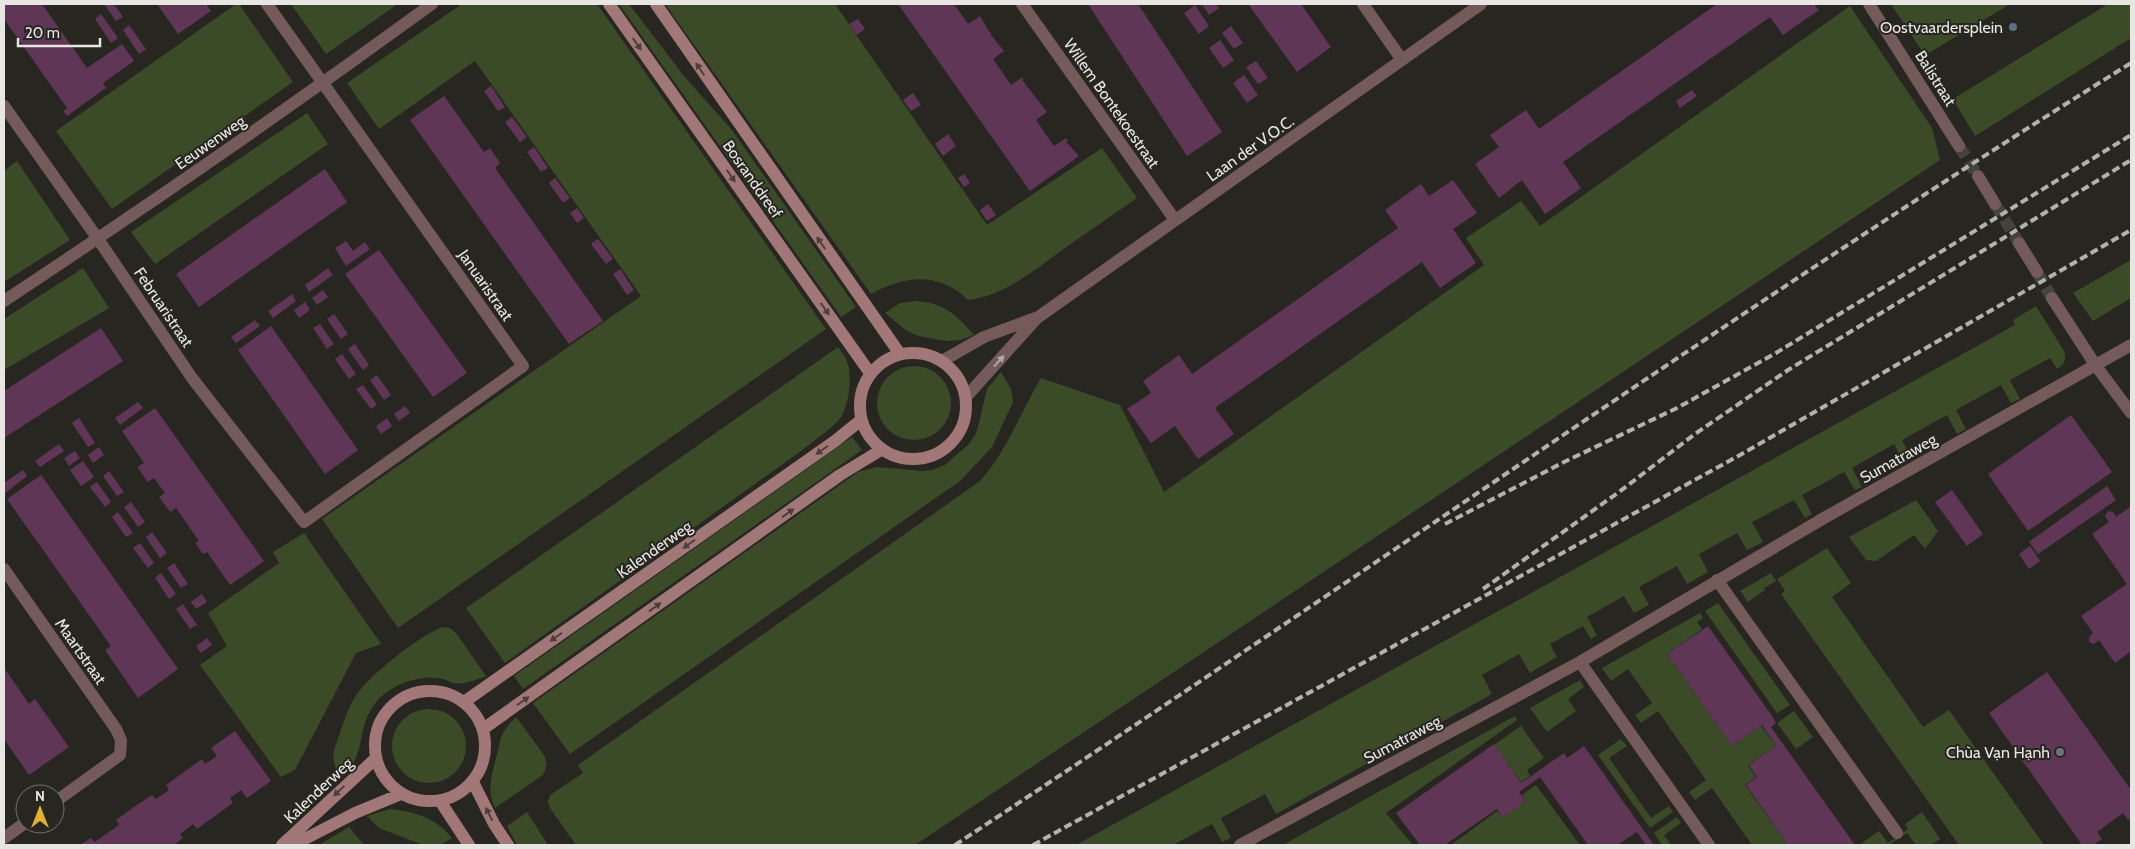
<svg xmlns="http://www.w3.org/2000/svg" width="2135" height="849" font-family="Cabin,sans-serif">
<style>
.green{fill:#3b4b28}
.building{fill:#603656}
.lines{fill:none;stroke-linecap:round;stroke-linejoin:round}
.street-tunnel{stroke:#45433e;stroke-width:12;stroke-dasharray:12 6;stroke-linecap:butt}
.street{stroke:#745b5a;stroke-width:12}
.secondary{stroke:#a17877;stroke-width:12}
.rail{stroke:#b3b1ad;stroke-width:4;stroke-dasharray:8 4;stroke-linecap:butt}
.oneway{fill:#4c3f3b}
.oneway2{fill:#b4a7a5}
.service-dot{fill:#5c6f8a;stroke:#282621;stroke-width:2}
.worship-dot{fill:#6b7280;stroke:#282621;stroke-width:2}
.labels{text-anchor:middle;stroke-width:4;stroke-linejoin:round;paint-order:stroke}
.poi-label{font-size:16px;fill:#e8e6e3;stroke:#282621;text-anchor:end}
.street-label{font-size:16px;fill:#e8e6e3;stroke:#282621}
</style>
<rect width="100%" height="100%" fill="#282621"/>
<path class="green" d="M236 4H239L293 82 112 209 56 131Z
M291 4H398L326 54Z
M462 4H597L826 329 398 628 322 519 641 296 475 61 379 129 347 83Z
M619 4H629L684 76 732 130 856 307 841 317Z
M665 4H835L987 225 1102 148 1137 198C1112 215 1087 233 1062 250 1032 272 1005 295 968 300 938 271 905 276 871 294Z
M1891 4H2010L1929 53 1922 51Z
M2108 4H2131V38L1975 136 1953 99Z
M1850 6 1932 128 1940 160 915 845H576L550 808 548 802 550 795 583 773 578 765 980 481C1007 451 1020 413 1041 378L1120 405 1164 492 1484 265 1466 238 1521 201 1540 226Z
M307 113 328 144 155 264 131 232Z
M17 161 70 240 4 282V171Z
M2131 260V298L2093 321 2073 293Z
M83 268 109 308 4 370V319Z
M915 301C945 303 955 314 974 335L961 340 946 341 919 336 907 331 885 313 900 303Z
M2036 306 2064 351C2067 360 2064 365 2057 369L2050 358 2010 380 2020 399 2011 403 2001 385 1956 410 1966 429 1957 434 1947 415 1902 440 1912 459 1904 463 1894 444 1852 468 1862 487 1855 490 1844 472 1802 495 1812 514 1805 518 1794 500 1752 522 1763 542 1747 550 1737 533 1699 554 1708 572 1687 584 1677 566 1639 587 1649 605 1634 613 1624 596 1587 617 1597 635 1591 639 1583 626 1550 644 1557 657 1530 673 1519 654 1482 675 1492 694 1276 814 1265 794 1221 818 1231 838 1222 842 1212 824 1173 845H1076L2015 325 2013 320Z
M838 347C842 352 846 358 848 364 852 379 849 409 838 421 827 432 813 441 801 451L505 663 466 608Z
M877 403a37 37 0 1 1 74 0a37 37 0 1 1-74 0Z
M1001 372 1011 389 1013 402 992 447 960 481 570 754 533 703 858 472 877 467 921 471 932 470 945 465 970 443 975 435 978 427 987 389Z
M852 437 862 450 523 689 514 676Z
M1916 500 1938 531 1925 549 1914 535 1876 561 1866 560 1849 537Z
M304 533 381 644 356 653 295 770 281 777 200 665 227 646 208 613 279 563 273 552Z
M1827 548 1851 583 1832 597 1923 727 1949 710 2044 845H1959L1781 594 1785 591 1777 579Z
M1771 573 1776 581 1764 588 1765 590 1748 602 1740 591Z
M1718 603 1790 705 1777 713 1705 611Z
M1700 613 1703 618 1697 622 1702 629 1667 654 1732 746 1761 726 1776 746 1748 765 1756 777 1745 785 1788 845H1752L1712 788 1695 800 1689 792 1706 780 1658 711 1641 723 1635 715 1652 703 1628 669 1611 681 1602 668Z
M442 627 450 628 456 633 486 676C477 680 463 685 453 683 449 682 446 679 443 679 419 674 388 685 374 705 362 721 363 737 357 755 354 764 347 770 341 777 329 759 333 752 340 733 344 720 349 706 357 694 372 673 418 637 442 627Z
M1580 680 1584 687 1568 699 1576 711 1547 732 1530 708Z
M392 746a37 37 0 1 1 74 0a37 37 0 1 1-74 0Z
M1794 711 1813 737 1796 749 1777 723Z
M1515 716 1517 720 1386 813 1413 845H1283Z
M516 717 544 755 547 765 543 775 495 808C487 791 491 779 495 762 502 739 497 736 516 717Z
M1521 726 1544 758 1527 770 1530 776 1521 782 1494 745Z
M1621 739 1627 746 1609 758 1651 818 1669 806 1673 812 1650 828 1598 755Z
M1536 785 1580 845H1451L1497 811 1502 818 1526 801 1522 795Z
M390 809C415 812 435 817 452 838L440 845H423L379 828 367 816Z
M527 812 548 845H517L507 826Z
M1922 812 1940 839 1931 845H1916L1907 833 1889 845H1864L1862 843 1879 831 1888 843 1908 829 1905 824Z
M1677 817 1681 823 1664 835 1671 845H1662L1654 833Z
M349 827 364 845H319Z"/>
<path class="building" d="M4 4H42L87 68 122 44 134 61 103 83 106 88 67 116 63 111 67 108 4 19Z
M104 4H114L123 17 116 21Z
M157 4H206L211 11 178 34Z
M898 4H954L968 24 980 16 990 33 991 32V35L1004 51 993 59 1011 85 1023 77V81L1047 112 1036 120 1054 146 1066 138 1068 141 1066 142 1079 156 1030 191Z
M1088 4H1138L1222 132 1187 156Z
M1202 4H1215L1219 8 1209 15Z
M1248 4H1301L1331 47 1297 72Z
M1717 4H1814L1819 10 1783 35 1770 17 1563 162 1581 188 1545 214 1522 180 1499 198 1475 164 1499 147 1490 135 1526 110 1539 129Z
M1195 5 1209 26 1199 34 1184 13Z
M101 14 118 38 111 43 95 19Z
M858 19 865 29 857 35 849 24Z
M129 25 146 49 139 54 123 30Z
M1231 26 1243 43 1234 49 1222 33Z
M1220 40 1234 60 1223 68 1209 48Z
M1256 61 1268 78 1258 84 1246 67Z
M1244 75 1258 95 1247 103 1233 83Z
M491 86 505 107 498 111 484 91Z
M1692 90 1697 96 1680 108 1676 101Z
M913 93 921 105 911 111 903 100Z
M444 96 484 152 490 148 500 163 495 168 603 321 569 344 410 120Z
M512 117 527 137 520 142 505 122Z
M948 134 956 146 943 156 935 144Z
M534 147 548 168 541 172 527 152Z
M325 169 347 202 199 307 176 274Z
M964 174 970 183 964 187 958 178Z
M555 178 570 198 563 203 549 183Z
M1453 180 1477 213 1453 229 1476 263 1440 288 1422 262 1371 298 1215 408 1234 434 1198 459 1175 426 1151 443 1127 409 1151 393 1143 381 1179 355 1192 374 1398 228 1385 210 1421 184 1429 196Z
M988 204 996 215 987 221 980 210Z
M577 208 584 218 577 223 570 213Z
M598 239 613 259 606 264 591 244Z
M346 241 353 251 365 242 370 249 346 266 335 248Z
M379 250 467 373 433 397 345 274Z
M328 268 333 275 309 292 305 285Z
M620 269 634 290 627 295 613 274Z
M323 290 328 297 317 305 312 298Z
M292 294 296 301 273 318 268 311Z
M305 302 310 310 299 318 294 310Z
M334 314 348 334 341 339 327 319Z
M255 320 260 326 236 343 231 337Z
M320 324 334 344 327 349 313 328Z
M271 326 358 450 325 474 238 350Z
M101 328 123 361 4 438V391Z
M355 344 369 365 363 370 348 349Z
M342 354 356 374 349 379 335 359Z
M377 375 391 395 384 400 370 380Z
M363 385 377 405 371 409 356 389Z
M138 402 143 408 120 425 115 418Z
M405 406 410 413 399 421 394 414Z
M155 408 264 561 230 585 207 552 203 554 195 543 199 541 176 508 170 512 159 497 165 493 154 478 148 482 137 467 144 463 122 431Z
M2071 415 2112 472 2028 531 1988 474Z
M79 418 95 443 88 447 72 423Z
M387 418 392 426 381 434 376 426Z
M59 444 64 451 40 467 35 461Z
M99 447 104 455 93 463 88 455Z
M75 451 80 458 69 466 64 458Z
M83 461 94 477 81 486 70 470Z
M23 470 27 476 4 494V483Z
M109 471 124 492 117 496 103 476Z
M41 475 178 669 138 698 105 650 111 646 7 499Z
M97 482 111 502 105 507 90 487Z
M2107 486 2116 500 2038 554 2029 542Z
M1952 490 1983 534 1967 546 1935 502Z
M131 502 145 522 138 527 124 507Z
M2131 506V651L2115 663 2099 640 2094 644 2089 642V637L2093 633 2081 616 2127 584 2092 534 2109 522 2105 516 2108 511 2113 512 2116 517Z
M118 512 133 533 126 537 112 517Z
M152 532 167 553 160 558 146 537Z
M140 543 154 563 148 568 133 548Z
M2030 546 2040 561 2029 569 2019 554Z
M174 563 188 584 181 588 167 568Z
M161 573 176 594 169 599 155 578Z
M202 594 207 602 196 609 191 602Z
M183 604 197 625 190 629 176 609Z
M1708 626 1772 716 1776 723 1771 727 1855 845H1788L1746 785 1757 777 1749 765 1776 746 1762 725 1732 746 1667 654Z
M207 638 212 645 201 653 196 646Z
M4 668 29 704 35 699 69 747 29 775 4 739Z
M2047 672 2131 790V818L2128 820 2123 813 2097 832 2102 839 2093 845H2082L1989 713Z
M235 731 271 781 247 798 241 790 230 798 233 803 197 829 193 824 180 834 183 838 174 845H80L91 838 95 842 119 825 116 820 134 807 152 795 156 799 169 790 166 785 202 759 205 764 217 756 211 748Z
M1494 744 1521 783 1564 753 1567 758 1584 746 1654 845H1646L1637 832 1617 845H1588L1540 777 1519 792 1526 801 1502 818 1497 809 1445 845H1420L1396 813Z"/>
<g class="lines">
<path class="street-tunnel" d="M1959 146 1978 176
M1995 204 2019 243
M2037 272 2052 298"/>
<path class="street" d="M1022 4 1175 220
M1363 4 1402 60
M1869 4 1959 146
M4 106 98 239 192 378 304 522 523 366 267 4
M1978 176 1995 204
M2019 243 2037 272
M2052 298 2096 366 2131 413
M4 301C149 205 292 106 432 4
M942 361 984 337 1035 318
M966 397 1037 318 1481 4
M4 569 116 729 121 740 120 755 55 802
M1717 580 1897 833
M1580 662 1709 845
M4 838 25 823
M1240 845 1580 662 1824 518 2131 345"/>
<path class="secondary" d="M609 4 870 373
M656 4 900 354
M860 406a53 53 0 1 1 106 0a53 53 0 1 1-106 0Z
M375 746a55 55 0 1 1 110 0a55 55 0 1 1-110 0Z
M464 702 835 441 861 420
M483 729 840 475 881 450
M473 782 494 824 508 845
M440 801 469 845
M282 845 375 759
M293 845 355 813 401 794"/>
<path class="rail" d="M1445 524 1564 462 1677 408 1776 353 2131 135
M1483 589 1619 492 1695 434 1788 370 2131 160
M955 845C1348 586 1732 312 2131 63
M1033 845 1740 455 2131 230"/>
</g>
<defs><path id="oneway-solid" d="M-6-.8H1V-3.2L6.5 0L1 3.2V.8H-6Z" transform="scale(1.25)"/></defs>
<g class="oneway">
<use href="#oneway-solid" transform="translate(637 44) rotate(55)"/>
<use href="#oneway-solid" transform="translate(700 69) rotate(-124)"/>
<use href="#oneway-solid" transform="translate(731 176) rotate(55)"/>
<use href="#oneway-solid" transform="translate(821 243) rotate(-125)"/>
<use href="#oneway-solid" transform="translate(825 309) rotate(55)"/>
<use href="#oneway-solid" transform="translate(822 450) rotate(145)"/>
<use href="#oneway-solid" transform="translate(788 513) rotate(-36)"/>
<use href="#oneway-solid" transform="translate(689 544) rotate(145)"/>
<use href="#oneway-solid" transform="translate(655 607) rotate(-36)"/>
<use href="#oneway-solid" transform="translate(556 637) rotate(145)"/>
<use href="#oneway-solid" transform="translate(523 701) rotate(-35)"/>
<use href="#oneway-solid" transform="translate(339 791) rotate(137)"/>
<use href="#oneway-solid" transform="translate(489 814) rotate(-117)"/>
</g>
<use class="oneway2" href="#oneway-solid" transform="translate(999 361) rotate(-48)"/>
<circle class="service-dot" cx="2013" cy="27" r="5"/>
<circle class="worship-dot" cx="2060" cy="752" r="5"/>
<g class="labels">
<g class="poi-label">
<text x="2003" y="33">Oostvaardersplein</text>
<text x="2050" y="758">Chùa Vạn Hạnh</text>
</g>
<g class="street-label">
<text transform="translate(1936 78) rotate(58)" y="6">Balistraat</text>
<text transform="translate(1112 103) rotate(55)" y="6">Willem Bontekoestraat</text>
<text transform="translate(210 142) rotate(-35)" y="6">Eeuwenweg</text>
<text transform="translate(1250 148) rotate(-35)" y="6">Laan der V.O.C.</text>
<text transform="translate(753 179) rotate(55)" y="6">Bosranddreef</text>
<text transform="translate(486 285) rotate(55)" y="6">Januaristraat</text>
<text transform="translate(164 307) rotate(56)" y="6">Februaristraat</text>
<text transform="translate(1898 458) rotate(-29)" y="6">Sumatraweg</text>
<text transform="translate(654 549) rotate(-35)" y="6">Kalenderweg</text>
<text transform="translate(81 651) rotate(55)" y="6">Maartstraat</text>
<text transform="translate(1402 739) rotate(-28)" y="6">Sumatraweg</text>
<text transform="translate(318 790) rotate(-43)" y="6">Kalenderweg</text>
</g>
</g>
<rect width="2135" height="849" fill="none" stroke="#e8e6e3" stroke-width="10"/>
<g transform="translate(40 809)"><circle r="24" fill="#282621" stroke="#75736f"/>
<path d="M0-4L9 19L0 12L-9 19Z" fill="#e4ae35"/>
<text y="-8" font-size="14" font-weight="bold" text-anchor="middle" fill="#e8e6e3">N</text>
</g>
<path d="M18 38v8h82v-8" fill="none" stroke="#e8e6e3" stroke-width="2.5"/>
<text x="25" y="38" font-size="15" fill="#e8e6e3" stroke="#282621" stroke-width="4" paint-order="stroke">20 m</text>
</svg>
